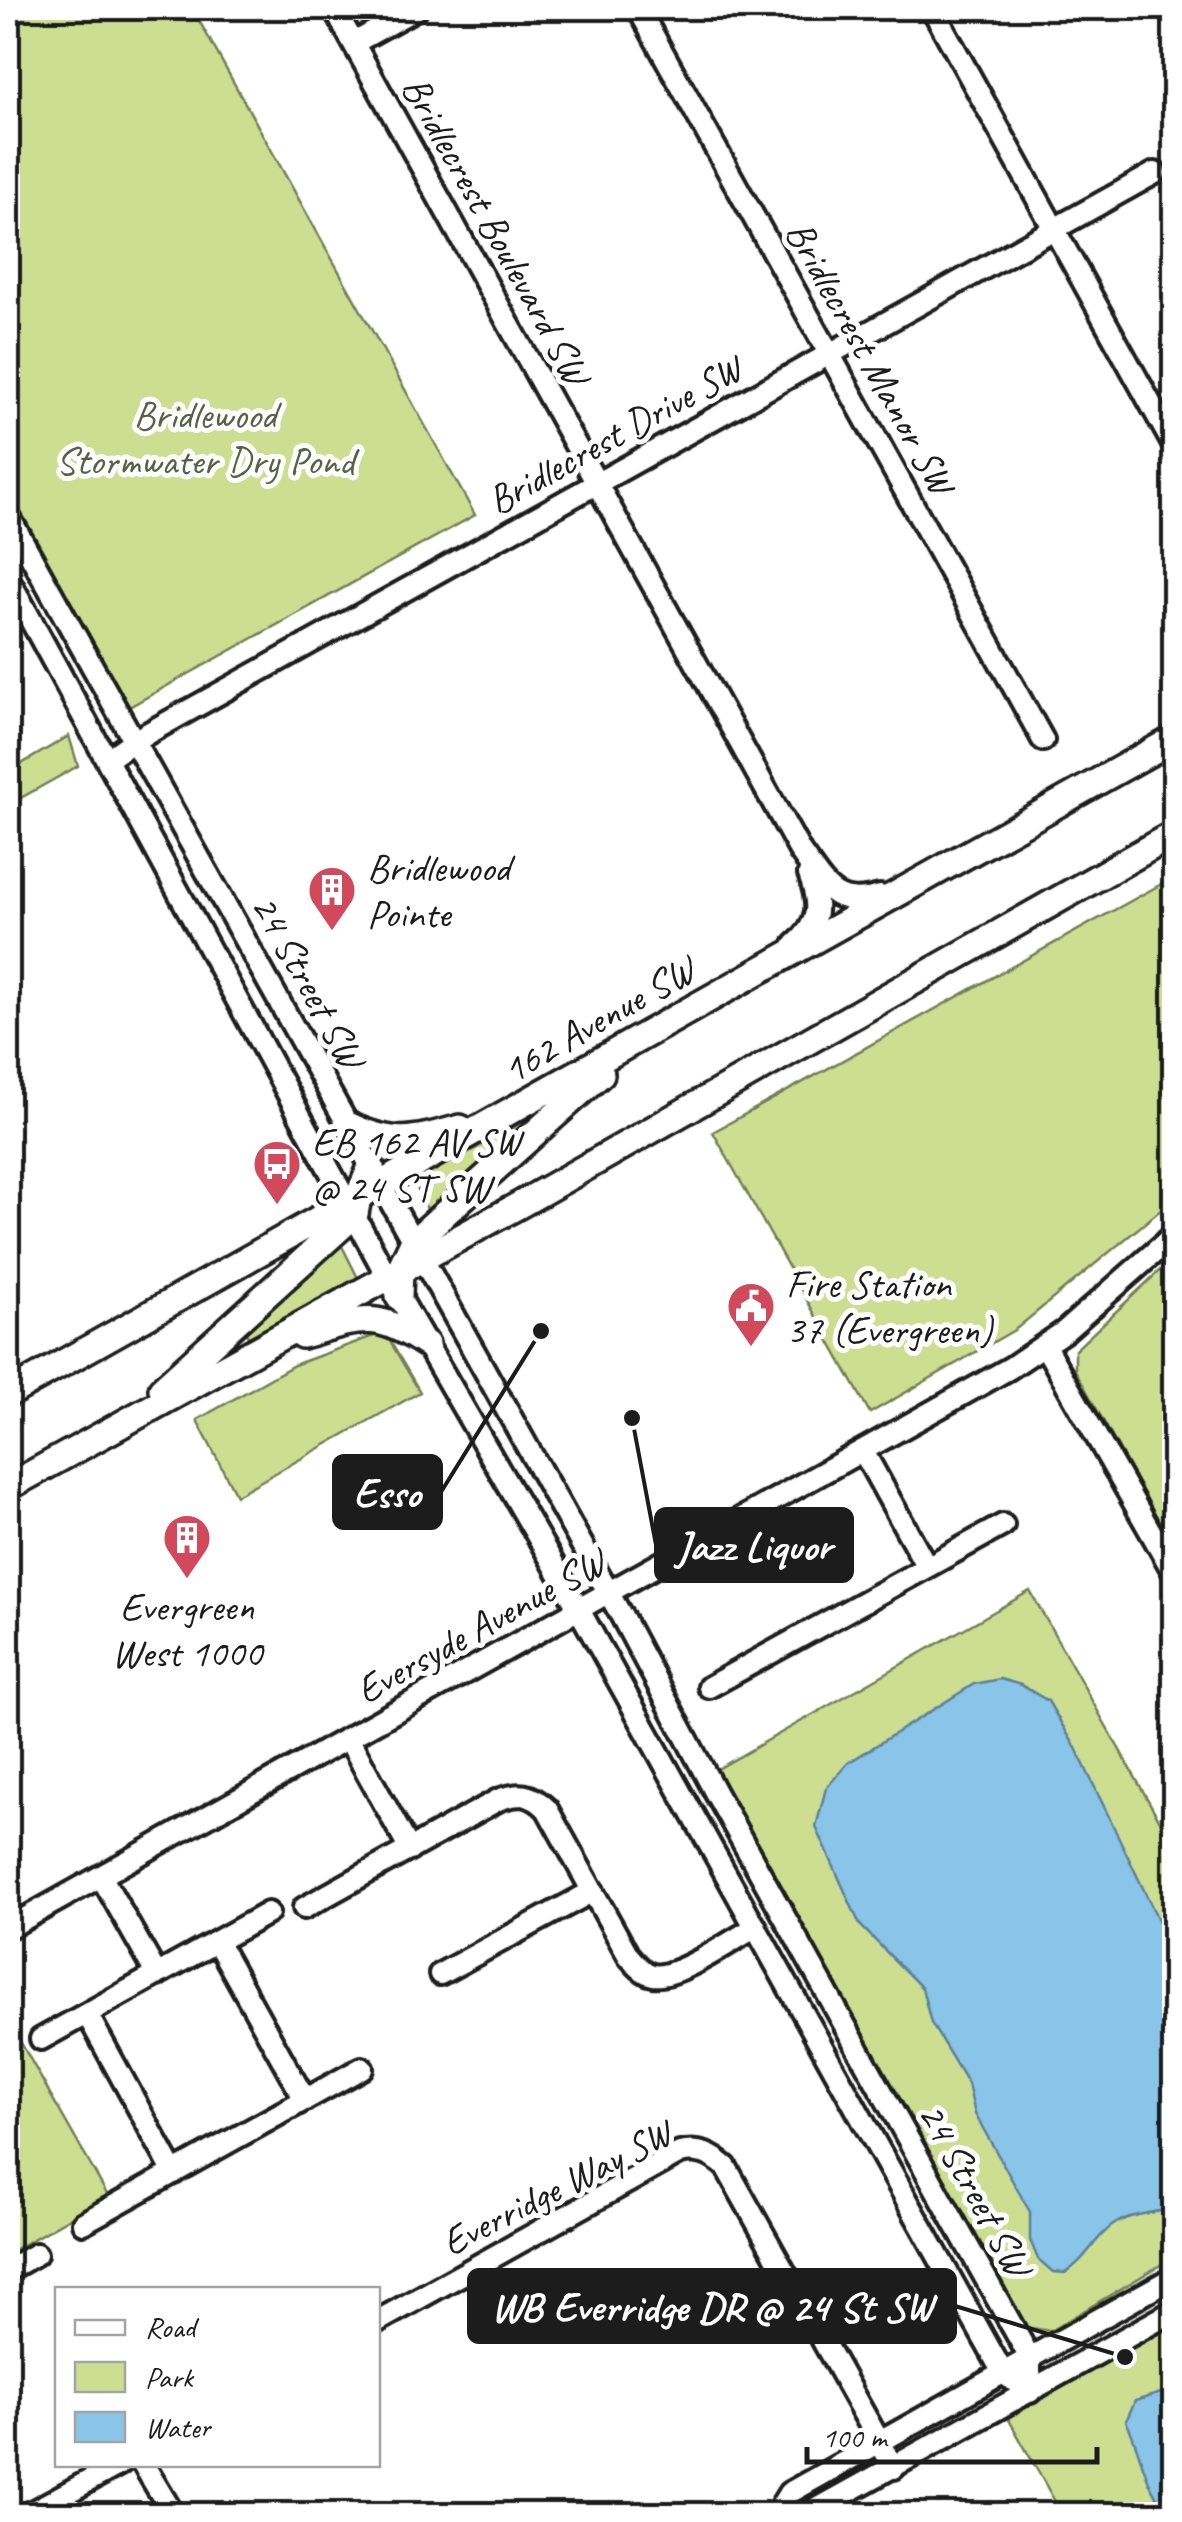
<svg xmlns="http://www.w3.org/2000/svg" width="1182" height="2522" font-family="Caveat,sans-serif">
<style>
.green{fill:#cede91;stroke:#757d56;stroke-width:2.5}
.water{fill:#89c4e9;stroke:#5d8197;stroke-width:2.5}
.lines{fill:none;stroke-linecap:round;stroke-linejoin:round}
.minor-casing{stroke:#1c1c1c;stroke-width:28}
.major-casing{stroke:#1c1c1c;stroke-width:32}
.minor{stroke:#fff;stroke-width:20}
.major{stroke:#fff;stroke-width:25}
.labels{text-anchor:middle;stroke-width:10;stroke-linejoin:round;paint-order:stroke}
.street-label{font-size:40px;fill:#1c1c1c;stroke:#fff}
.park-label{font-size:40px;fill:#5a6045;stroke:#fff}
.poi-label{font-size:40px;fill:#1c1c1c;stroke:#fff;text-anchor:start}
.leader{fill:none;stroke:#1c1c1c;stroke-width:4}
.callout-dot{fill:#1c1c1c;stroke:#fff;stroke-width:4}
.callout{fill:#1c1c1c;stroke:#1c1c1c;stroke-width:4}
.callout-label{font-size:42px;text-anchor:middle;font-weight:bold;fill:#fff}
</style>
<rect width="100%" height="100%" fill="#fff"/>
<filter id="ink" filterUnits="userSpaceOnUse"><feTurbulence type="fractalNoise" baseFrequency=".01" numOctaves="2"/><feDisplacementMap in="SourceGraphic" scale="20" xChannelSelector="R" yChannelSelector="G"/><feConvolveMatrix kernelMatrix="1 2 1 2 8 2 1 2 1" color-interpolation-filters="sRGB"/></filter>
<g filter="url(#ink)">
<path class="green" d="M8 8H192L475 515 129 707 8 490Z
M69 736 78 766 8 805V772Z
M1174 877V1199L1016 1329 870 1413 713 1132Z
M531 1118 532 1121 433 1211H428L414 1182Z
M339 1246 343 1248 358 1278 249 1338 245 1332Z
M1174 1257V1548L1075 1370V1350Z
M376 1335 387 1336 420 1392 236 1495 197 1420 294 1365Z
M1030 1591 1174 1846V2257L1050 2331 1026 2327 1016 2318 714 1771Z
M8 2020 108 2196 8 2253Z
M1174 2325V2514H1062L1008 2418Z"/>
<path class="water" d="M1000 1679 1021 1685 1048 1701 1076 1748 1174 1953V2207C1157 2214 1135 2212 1118 2222 1096 2234 1087 2260 1065 2273L1053 2272 1038 2259 1030 2240V2212L975 2114 968 2084 931 2023 922 1988 860 1925 816 1827 826 1788 848 1763 974 1684Z
M1174 2389V2514H1172C1146 2496 1141 2449 1126 2421L1135 2401Z"/>
<g class="lines">
<g class="minor-casing">
<path id="minor" d="M334 8 801 853C826 887 834 909 880 896
M638 8 1043 740
M932 8 1174 446
M354 43 417 8
M8 515 621 1615 715 1792 1030 2358V2392
M8 578 387 1276 553 1563 1003 2373 1030 2392
M108 759 132 742 1155 173
M795 945C821 922 820 904 809 874
M1045 1346 1174 1573
M927 1567 1003 1525
M709 1687 927 1567 863 1451
M348 1738 410 1850
M101 1876 157 1975
M304 1908 498 1800C519 1792 531 1793 547 1809L628 1955C635 1963 642 1973 653 1975 676 1980 734 1939 756 1927
M8 1928 1010 1368 1065 1331 1174 1235
M217 1942 305 2100
M440 1974 593 1891
M87 2014 174 2173
M41 2039 268 1913
M83 2223 362 2068
M8 2270 36 2254
M378 2321 680 2153C699 2148 712 2155 726 2167L894 2468
M143 2464 173 2514
M28 2514 120 2464
M776 2514 789 2493 1174 2277
M808 2514 1174 2311"/>
</g>
<g class="major-casing">
<path id="major" d="M348 1125C394 1147 413 1141 460 1128
M399 1297 400 1269 413 1242 601 1074
M302 1335C359 1319 374 1309 426 1344
M162 1389 355 1214 358 1197 371 1167
M8 1394C397 1176 784 955 1174 739
M8 1487 521 1204 1174 834"/>
</g>
<use href="#minor" class="minor"/>
<use href="#major" class="major"/>
</g>
</g>
<defs>
<g id="building-pin" transform="scale(2.5)"><path d="M0 17L-7.5 6A9.5 9.5 0 1 1 7.5 6Z" fill="#d1495b" stroke="#fff"/><path d="M-4-6H4V6H1V3H-1V6H-4ZM-2.5-4.3h1.7v1.8h-1.7ZM.8-4.3h1.7v1.8H.8ZM-2.5-1h1.7V.8h-1.7ZM.8-1h1.7V.8H.8Z" fill="#fff"/></g>
<g id="bus-pin" transform="scale(2.5)"><path d="M0 17L-7.5 6A9.5 9.5 0 1 1 7.5 6Z" fill="#d1495b" stroke="#fff"/><path d="M-5-6H5V4H4V6H2V4H-2V6H-4V4H-5ZM-3.5-4V0h7V-4ZM-3.5 1.2v1.5H-2V1.2ZM2 1.2v1.5H3.5V1.2Z" fill="#fff"/></g>
<g id="civic-pin" transform="scale(2.5)"><path d="M0 17L-7.5 6A9.5 9.5 0 1 1 7.5 6Z" fill="#d1495b" stroke="#fff"/><path d="M-.6-6.5H3V-4.5H.6V-3L4-1V1h2V6H-6V1h2V-1L-.6-3ZM-1.2 2.5V6h2.4V2.5Z" fill="#fff"/></g>
</defs>
<g fill-rule="evenodd">
<use href="#building-pin" x="332" y="890"/>
<use href="#bus-pin" x="277" y="1164"/>
<use href="#civic-pin" x="751" y="1306"/>
<use href="#building-pin" x="187" y="1538"/>
</g>
<g class="labels">
<g class="street-label">
<text transform="translate(497 230) rotate(61)" y="14">Bridlecrest Boulevard SW</text>
<text transform="translate(871 357) rotate(61)" y="14">Bridlecrest Manor SW</text>
<text transform="translate(614 434) rotate(-29)" y="14">Bridlecrest Drive SW</text>
<text transform="translate(309 981) rotate(61)" y="14">24 Street SW</text>
<text transform="translate(598 1019) rotate(-30)" y="14">162 Avenue SW</text>
<text transform="translate(480 1625) rotate(-29)" y="14">Eversyde Avenue SW</text>
<text transform="translate(556 2187) rotate(-27)" y="14">Everridge Way SW</text>
<text transform="translate(976 2189) rotate(61)" y="14">24 Street SW</text>
</g>
<g class="park-label">
<text x="205" y="428">Bridlewood<tspan x="205" dy="46">Stormwater Dry Pond</tspan></text>
</g>
<g class="poi-label">
<text x="367" y="881">Bridlewood<tspan x="367" dy="46">Pointe</tspan></text>
<text x="312" y="1155">EB 162 AV SW<tspan x="312" dy="46">@ 24 ST SW</tspan></text>
<text x="786" y="1297">Fire Station<tspan x="786" dy="46">37 (Evergreen)</tspan></text>
<text x="187" y="1620" text-anchor="middle">Evergreen<tspan x="187" dy="46">West 1000</tspan></text>
</g>
</g>
<path class="leader" d="M541 1331L441 1492M632 1418L656 1545M1125 2357L955 2306"/>
<g class="callout-dot">
<circle cx="541" cy="1331" r="10"/>
<circle cx="632" cy="1418" r="10"/>
<circle cx="1125" cy="2357" r="10"/>
</g>
<g class="callout">
<rect x="334" y="1456" width="107" height="72" rx="10"/>
<rect x="656" y="1509" width="196" height="72" rx="10"/>
<rect x="469" y="2270" width="486" height="72" rx="10"/>
</g>
<g class="callout-label">
<text x="387" y="1507">Esso</text>
<text x="754" y="1560">Jazz Liquor</text>
<text x="712" y="2321">WB Everridge DR @ 24 St SW</text>
</g>
<rect width="1182" height="2522" fill="none" stroke="#fff" stroke-width="40"/>
<rect x="20" y="20" width="1142" height="2482" fill="none" stroke="#1c1c1c" stroke-width="4" filter="url(#ink)"/>
<rect x="55" y="2287" width="325" height="180" fill="#ffffff" stroke="#a4a4a4" stroke-width="2.5"/>
<rect x="75" y="2320" width="50" height="15" fill="#ffffff" stroke="#a4a4a4" stroke-width="2.5"/>
<text x="145" y="2337" font-size="30" fill="#1c1c1c">Road</text>
<rect x="75" y="2362" width="50" height="30" fill="#cede91" stroke="#a4a4a4" stroke-width="2.5"/>
<text x="145" y="2387" font-size="30" fill="#1c1c1c">Park</text>
<rect x="75" y="2412" width="50" height="30" fill="#89c4e9" stroke="#a4a4a4" stroke-width="2.5"/>
<text x="145" y="2437" font-size="30" fill="#1c1c1c">Water</text>
<path d="M807 2447v15h290v-15" fill="none" stroke="#1c1c1c" stroke-width="5"/>
<text x="822" y="2447" font-size="30" fill="#1c1c1c" stroke="#ffffff" stroke-width="8" paint-order="stroke">100 m</text>
</svg>
